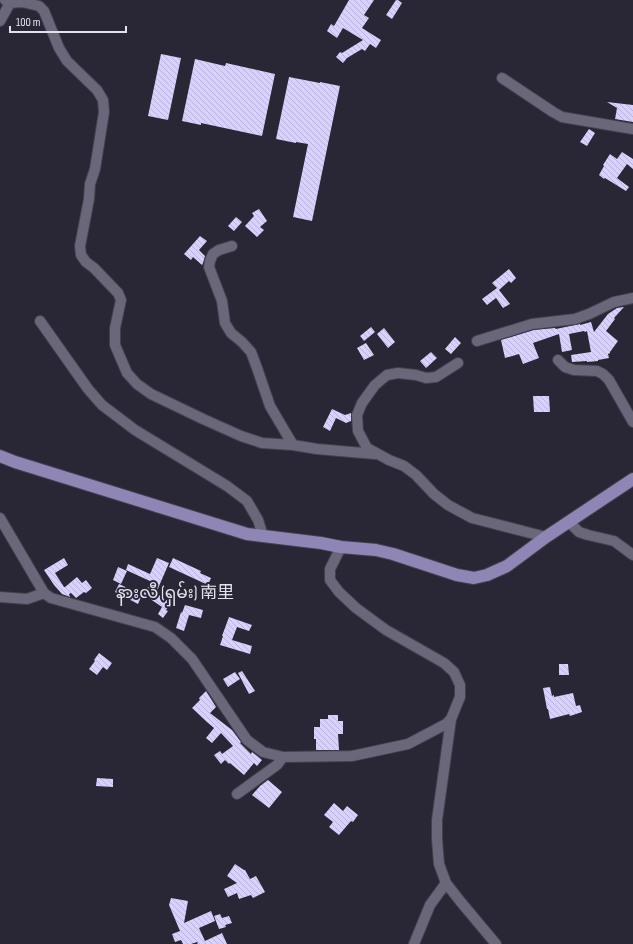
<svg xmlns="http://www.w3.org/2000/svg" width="633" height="944" font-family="'Sofia Sans Condensed','Noto Sans SC','Noto Sans Myanmar',sans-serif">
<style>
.building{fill:url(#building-back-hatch)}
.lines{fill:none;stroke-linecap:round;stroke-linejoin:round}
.minor-casing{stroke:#44414f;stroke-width:12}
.major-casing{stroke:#44414f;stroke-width:14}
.minor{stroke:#6b677a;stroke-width:10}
.major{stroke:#9086b5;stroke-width:12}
.labels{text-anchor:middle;stroke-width:4;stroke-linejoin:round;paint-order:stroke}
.quarter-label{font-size:17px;fill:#e3e1ec;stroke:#292636}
</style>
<defs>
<pattern id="building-back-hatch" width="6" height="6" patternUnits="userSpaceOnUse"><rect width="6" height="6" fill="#d8d0fd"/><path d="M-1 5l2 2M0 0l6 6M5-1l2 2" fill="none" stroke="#bab4d9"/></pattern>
</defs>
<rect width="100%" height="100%" fill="#292636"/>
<path class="building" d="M349 0H374L364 15 369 18 362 28 381 40 376 48 370 44 365 51 362 49 347 58 343 63 336 57 340 52 342 53 363 40 343 28 337 38 327 31 331 24 334 26Z
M396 0H398L402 3 392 19 386 15Z
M161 54 181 58 168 120 148 116Z
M195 59 225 66 226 63 275 74 262 136 201 123V125L182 121Z
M289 77 320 83V82L340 86 312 221 293 217 308 144 296 142V143L276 139Z
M607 102 633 105V122L615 119 617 108Z
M589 129 595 133 587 146 580 142Z
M622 152 633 159V169L627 164 617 178 629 187 626 191 605 178 604 179 599 175 604 166 603 165 610 154 617 159Z
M259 209 267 221 260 227 264 230 257 237 245 226 254 216 252 213Z
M236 217 242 222 234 231 228 226Z
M200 236 207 241 199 250 205 256 203 263 202 265 193 257 191 260 184 254Z
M509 269 516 278 511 283 509 281 499 290 510 304 503 308 496 298 487 305 482 299 497 288 492 283Z
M624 307 614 318 615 319 606 331 618 341 610 352V353L608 354 609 358 598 360V361L587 362V361L572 362 571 355 591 352 587 331 585 332 584 331 569 334 572 350 562 352 559 334 533 343 539 358 523 364 519 354 505 358 501 340 534 330 555 328 556 329 580 324V325L591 322 594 332 608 314 617 308Z
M371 327 375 332 364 341 360 336Z
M384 328 395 342 388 348 377 334Z
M455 337 461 343 451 354 445 349Z
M366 343 374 355 364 360 357 348Z
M431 352 437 358 426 368 420 361Z
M533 396H549L550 412H534Z
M332 409 345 415 351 413V421L346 423 336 418 330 431 323 427Z
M64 558 68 565 55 573 64 587H65L77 577 82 583 86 580 92 588 86 593 84 592 76 598 71 593 69 594 70 597 62 594 54 585 44 570Z
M157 558 169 563 156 593 171 603 166 610 168 611 163 618 158 614 162 607 143 594 152 582 126 570 128 564 150 574Z
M173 558 201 571 200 573 211 578 208 585 169 567Z
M118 567 127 571 121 584 113 580Z
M119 584 142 595 138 604 115 592Z
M185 605 203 610 201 618 189 615 184 631 176 628 181 612 182 613Z
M229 617 252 625 249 631 237 627 232 640 252 646 250 654 220 645 223 636H222Z
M99 653 112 663 107 670 103 667 97 675 89 669 95 661 94 660Z
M559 664H568L569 675H559Z
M242 671 255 691 249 694 238 673Z
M235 672 240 679 228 687 223 679Z
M550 687 552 696 554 695V697L573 693 576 706 580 705 582 712 570 716 569 714 550 719 548 709H547L543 688Z
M206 691 216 707 210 713 232 730 241 742 240 743 251 754 252 752 262 760 257 766 254 763 244 775 230 763 229 764 225 760 221 764 214 755 220 751 222 754 233 746 221 733 212 743 206 738 214 728 207 722 192 708 200 700 199 698Z
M328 715H338V721H343V734H338L339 750H316V739H314V727H320V719H328Z
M97 778 113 779V787L96 786Z
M268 780 282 792 269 808 252 795 260 786Z
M334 803 343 811 347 806 358 815 353 822 351 821 339 835 329 827 333 822 324 815Z
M235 864 244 870H245L250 879 256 876 265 892 253 898 251 895 239 899 237 893 228 897 224 889 237 883 227 876Z
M171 898 188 901 184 923 211 911 215 921 199 928 205 941 222 933 227 944H197L198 943 197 942 191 944H183L181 940 175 942 172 934 180 931 169 905Z
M220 914 222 918 229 916 232 923 225 925 226 927 219 929 214 916Z"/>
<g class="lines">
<g class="minor-casing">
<path id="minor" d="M5 0 10 3 22 2 39 6 44 11 59 48 67 61 97 90 103 100 104 112 95 169 90 184 89 199 80 246 81 255 86 262 94 268 118 293 121 300 115 328V345L127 373 137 384 151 394 203 419 241 436 262 443 293 445
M0 21 10 3
M502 78 553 112 562 117 633 129
M232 246 219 250 213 254 210 261 209 267 222 301 225 323 231 333 242 342 251 352 257 368 270 406 293 445 317 449 375 454
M40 321 88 389 102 405 135 430 227 486 247 501 258 520 263 536
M477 341 532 324 575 319 589 314 614 302 633 298
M558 360 565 367 574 370 597 371 603 374 609 380 633 422
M458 363 436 377 426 378 416 375 398 373 387 375 375 385 362 403 357 415 358 431 367 448 389 460 404 466 416 475 434 494 448 505 472 518 546 537
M0 518 44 593 51 598 155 627 171 638 192 659 247 740 263 752 283 757 352 756 408 744 446 724 451 719 460 697V685L454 672 444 663 386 630 356 608 339 592 330 580V569L341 547
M569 522 579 532 588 535 614 541 633 555
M0 597 27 599 44 593
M451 719 437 820V839L439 864 446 883 460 901 496 944
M237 794 277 765 283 757
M414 944 430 905 446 883"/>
</g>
<g class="major-casing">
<path id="major" d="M0 456 15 462 247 534 321 543 341 547 376 550 393 554 457 575 474 578 487 575 507 566 546 537 633 479"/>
</g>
<use href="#minor" class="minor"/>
<use href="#major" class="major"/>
</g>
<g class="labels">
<g class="quarter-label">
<text x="175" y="598">နားလီ (ရှမ်း) 南里</text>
</g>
</g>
<path d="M10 26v6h116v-6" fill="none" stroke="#e3e1ec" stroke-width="2"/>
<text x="16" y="26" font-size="12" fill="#e3e1ec" stroke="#292636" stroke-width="3" paint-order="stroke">100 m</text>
</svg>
